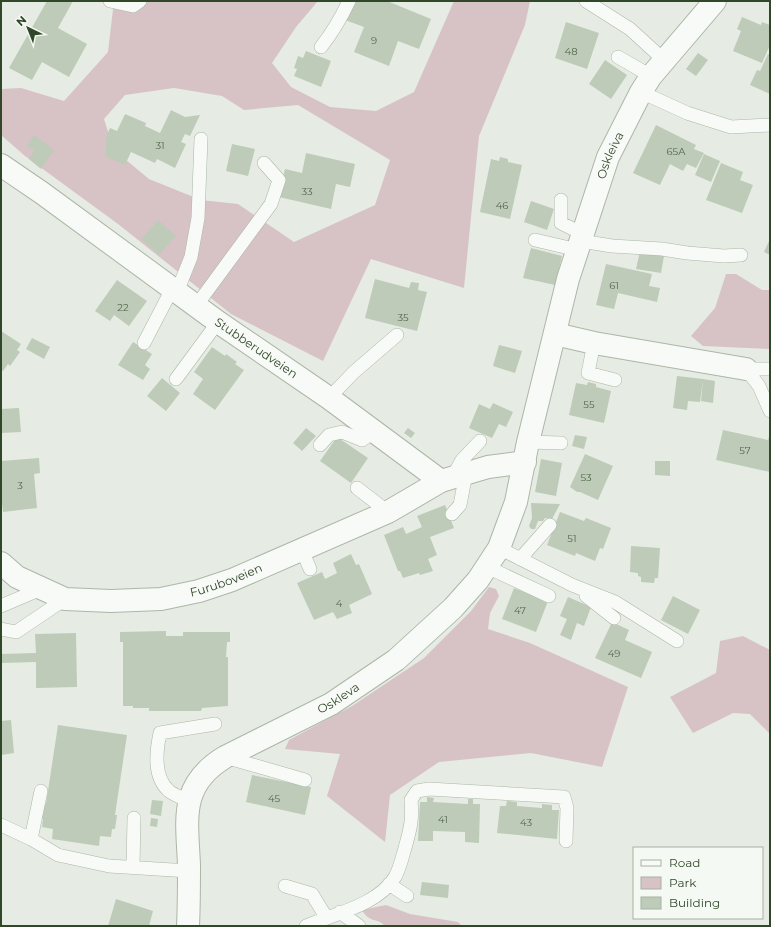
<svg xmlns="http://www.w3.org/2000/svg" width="771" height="927" font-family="Montserrat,sans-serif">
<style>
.green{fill:#d7c3c6;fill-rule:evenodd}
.building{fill:#becbb9}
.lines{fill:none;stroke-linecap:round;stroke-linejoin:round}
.lane-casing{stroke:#acb7a7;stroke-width:14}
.street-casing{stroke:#acb7a7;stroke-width:24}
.lane{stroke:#f7faf6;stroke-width:13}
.street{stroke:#f7faf6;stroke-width:22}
.labels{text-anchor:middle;stroke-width:3;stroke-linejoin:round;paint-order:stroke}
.number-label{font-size:10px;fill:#54684d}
.street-label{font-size:12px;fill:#314729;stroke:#f5f9f3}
</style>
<rect width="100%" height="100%" fill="#e6ece3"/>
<path class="green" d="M114 1H318L296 27 272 63 291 87 330 107 376 111 414 92 454 1H530L525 25 479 136 464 288 371 259 323 361 231 314 118 224 25 156 1 135V89L21 88 64 101 108 52ZM174 88 222 96 244 110 298 105 390 160 375 205 294 242 238 204 201 200 149 179 114 150 104 119 125 95Z
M726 274H736L762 290H770V349L703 346 691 336 715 308Z
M489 587 496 589 499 596 490 613 488 629 530 643 628 687 602 767 531 753 439 762 390 795 385 842 327 796 340 754 285 749 289 740 352 706 424 658 471 611Z
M743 636 770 650V734L750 714 733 713 693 733 670 697 716 673 720 641Z
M386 905 410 914 458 922 462 926H385C377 917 370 924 362 910Z"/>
<path class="building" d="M47 1H73L58 28 87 44 69 77 42 62 32 80 9 68Z
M353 1H387L431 19 419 49 398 41 389 66 354 52 364 27 345 20Z
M742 17 761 25 762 22 770 25V45L762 63 733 51 741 31 737 29Z
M566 22 599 33 587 69 555 58Z
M306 51 331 61 321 87 294 76 297 69 294 68 298 56 303 58Z
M698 53 708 60 696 76 686 69Z
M768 54 770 55V94L750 85 757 70 760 71Z
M605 60 627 75 611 99 589 84Z
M171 110 185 117 200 115 190 136 185 134 181 142 186 144 175 168 157 159 155 163 131 152 125 165 106 157V137L110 128 117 131 125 114 146 123 145 126 160 133Z
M656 125 696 145 694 149 704 153 696 168 687 164 683 171 670 164 660 185 633 173Z
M34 135 54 150 41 169 29 159 34 151 27 146Z
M232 144 255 149 248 176 226 171Z
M306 153 355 164 350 187 336 184 331 209 279 197 285 169 302 173Z
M704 154 720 161 711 182 695 175Z
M500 157 508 159V162L522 165 510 219 480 212 491 159 499 161Z
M721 163 743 172 740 180 753 185 742 213 706 200Z
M531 201 554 209 547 230 524 222Z
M158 220 176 236 159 255 141 239Z
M770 239V255L764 252Z
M531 248 562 256 555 285 523 278Z
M640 251 664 256 661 273 636 269Z
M606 264 652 274 649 286 660 288 657 302 618 293 614 309 596 305Z
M375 279 409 288 411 282 419 283 418 290 427 292 417 331 365 318Z
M117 280 147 301 129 326 114 315 110 321 95 311Z
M1 331 21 344 17 350 20 352 10 366 8 364 3 371 1 370Z
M32 338 50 347 44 359 26 349Z
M133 342 152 354 145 365 150 369 143 380 118 365Z
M499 345 522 351 515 373 493 366Z
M212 347 225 356 226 354 237 362 235 364 244 370 215 410 193 394 203 379 194 372Z
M677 376 703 379 700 402 688 401 687 410 673 408Z
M162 378 180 393 166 411 147 396Z
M703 379 715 381 713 403 701 401Z
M588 382 596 384V387L611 391 604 423 569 415 576 383 587 385Z
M493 403 513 412 506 427 499 424 492 438 469 428 479 404 490 409Z
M19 408 21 432 1 433V409Z
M306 428 316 436 302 451 293 443Z
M408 428 415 433 411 438 404 433Z
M723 430 768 440 770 433V472L716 460Z
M575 435 587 437 584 449 572 446Z
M337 437 368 458 351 483 320 461Z
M585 454 613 466 598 500 580 492H577L570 487Z
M39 458 40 473 34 474 37 508 3 512 1 493V461Z
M541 459 562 463 556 496 535 492Z
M655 461H670V476L655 475Z
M531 503 560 504 552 519 545 518 543 521H538L535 529H531L529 526 532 518Z
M445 505 454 528 430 537 437 555 428 559 433 571 420 575 419 573 403 578 400 571H398L384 535 403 527 406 534 422 527 417 516Z
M560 512 584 521 586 518 611 528 603 549 600 548 595 561 576 553 575 556 547 545Z
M631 546 660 548 658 578H655L654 583 641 582V577L638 576V573L630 572Z
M351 554 356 565 359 564 372 594 349 605 352 613 337 619 333 612 314 620 297 583 322 572 325 579 337 573 333 563Z
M514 588 548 601 536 632 502 619Z
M673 596 700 610 688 634 661 620Z
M568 597 591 607 584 626 577 623 571 640 560 635 567 619 560 616Z
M612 622 629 630 625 640 652 652 641 678 595 658Z
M166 631V636H183V632H230V642H227L226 657H228V706L202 708 201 711H149V708H133V706H123V642H120V632Z
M76 633 77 687 36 688V662L1 663V654L36 653 35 634Z
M11 720 14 753 1 755V721Z
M58 725 127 735 115 815H117L115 829H112L111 837 100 836 99 846 52 839 53 829 42 827 43 819 41 818 43 804H46Z
M252 775 311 787 305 815 246 802Z
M427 797 434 798 433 802 468 804V799H473V804H480L479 843 465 842V832L433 831V841H418L420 802H427Z
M152 800 163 801 161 816 150 814Z
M507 801 517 802V806L542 808V804L552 805V810H559L557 839 497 833 500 806H506Z
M151 818 158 819 157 827 150 826Z
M422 882 449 885 448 898 420 895Z
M116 899 153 911 149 926H108Z"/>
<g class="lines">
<g class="lane-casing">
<path id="lane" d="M110 1 133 6 140 1
M586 1 630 29 664 60
M321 47C332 33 341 18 349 1
M618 57 651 76
M641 92 687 113 731 127 770 125
M561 200V223L583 234
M535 240 578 250
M581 241 612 246 662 249 687 253 724 256 741 255
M177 292 191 257 198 218 201 139
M196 306 271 204 279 180 264 163
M144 343 172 289
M594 343 588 373 615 380
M746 369 759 386 770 411
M746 369H770
M176 379 218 322
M329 398 354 372 397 335
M528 442 561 443
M320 445 329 435 342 432 362 440 374 432
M452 478 462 460 480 441
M357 488 388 512
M452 514 460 505 466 473
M499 548 572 585 615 602 677 641
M302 550 310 569
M520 559 550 525
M487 567 549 596
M586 596 614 618
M1 606 41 589
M1 629 16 632 65 599
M225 757 305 780
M189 802C183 798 174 795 169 791 153 777 156 752 160 733L215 724
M1 825 31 839 58 855 109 866 189 871
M31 839 41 791
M133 867 134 818
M389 884 407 896
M285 886 312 894 326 917
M340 912 359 926
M306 926C334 914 378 905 395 877 400 868 402 858 405 848 410 830 413 820 411 800L417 791 429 789 564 797 567 808 566 841"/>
</g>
<g class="street-casing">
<g id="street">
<path id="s1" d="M1 165 42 193 218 322 329 398 441 481 488 467 525 462"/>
<path d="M555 334 594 343 746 369"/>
<path id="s2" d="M1 563 17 577 65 599 111 601 161 599 199 591 232 580 388 512 441 481"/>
<path id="s3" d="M188 926C189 906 189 885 189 865 187 818 179 785 225 757L331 704 396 660 453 608 478 580 499 548 516 502 528 442 568 279 608 157 641 92 651 76 715 1"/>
</g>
</g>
<use href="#lane" class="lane"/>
<use href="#street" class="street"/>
</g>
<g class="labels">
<g class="number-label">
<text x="374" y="44">9</text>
<text x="571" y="55">48</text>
<text x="160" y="149">31</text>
<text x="676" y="155">65A</text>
<text x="307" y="195">33</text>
<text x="502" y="209">46</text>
<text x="614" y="289">61</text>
<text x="123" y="311">22</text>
<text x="403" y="321">35</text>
<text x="589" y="408">55</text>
<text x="745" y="454">57</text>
<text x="586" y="481">53</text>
<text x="20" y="489">3</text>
<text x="572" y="542">51</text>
<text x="339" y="607">4</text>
<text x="520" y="614">47</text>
<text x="614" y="657">49</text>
<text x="274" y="802">45</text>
<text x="443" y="823">41</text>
<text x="526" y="826">43</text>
</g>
<g class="street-label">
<text dy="4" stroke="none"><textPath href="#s3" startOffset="942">Oskleiva</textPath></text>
<text dy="4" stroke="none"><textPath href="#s1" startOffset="314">Stubberudveien</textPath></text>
<text dy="4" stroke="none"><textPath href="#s2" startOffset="238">Furuboveien</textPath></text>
<text dy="4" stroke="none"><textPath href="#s3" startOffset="311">Oskleva</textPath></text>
</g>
</g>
<rect width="771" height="927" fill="none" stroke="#314729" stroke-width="4"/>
<rect x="633" y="847" width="130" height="72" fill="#f5f9f3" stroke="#a7b2a2"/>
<rect x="641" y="860" width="20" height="6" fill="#f7faf6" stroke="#a7b2a2"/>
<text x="669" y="867" font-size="12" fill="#314729">Road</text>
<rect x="641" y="877" width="20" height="12" fill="#d7c3c6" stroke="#a7b2a2"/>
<text x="669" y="887" font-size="12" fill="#314729">Park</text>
<rect x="641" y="897" width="20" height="12" fill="#becbb9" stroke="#a7b2a2"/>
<text x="669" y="907" font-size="12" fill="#314729">Building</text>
<g transform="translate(28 28) rotate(317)" stroke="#f5f9f3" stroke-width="3" paint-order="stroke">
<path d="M0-3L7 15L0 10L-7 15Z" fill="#314729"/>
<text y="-6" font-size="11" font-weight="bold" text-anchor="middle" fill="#314729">N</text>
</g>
</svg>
